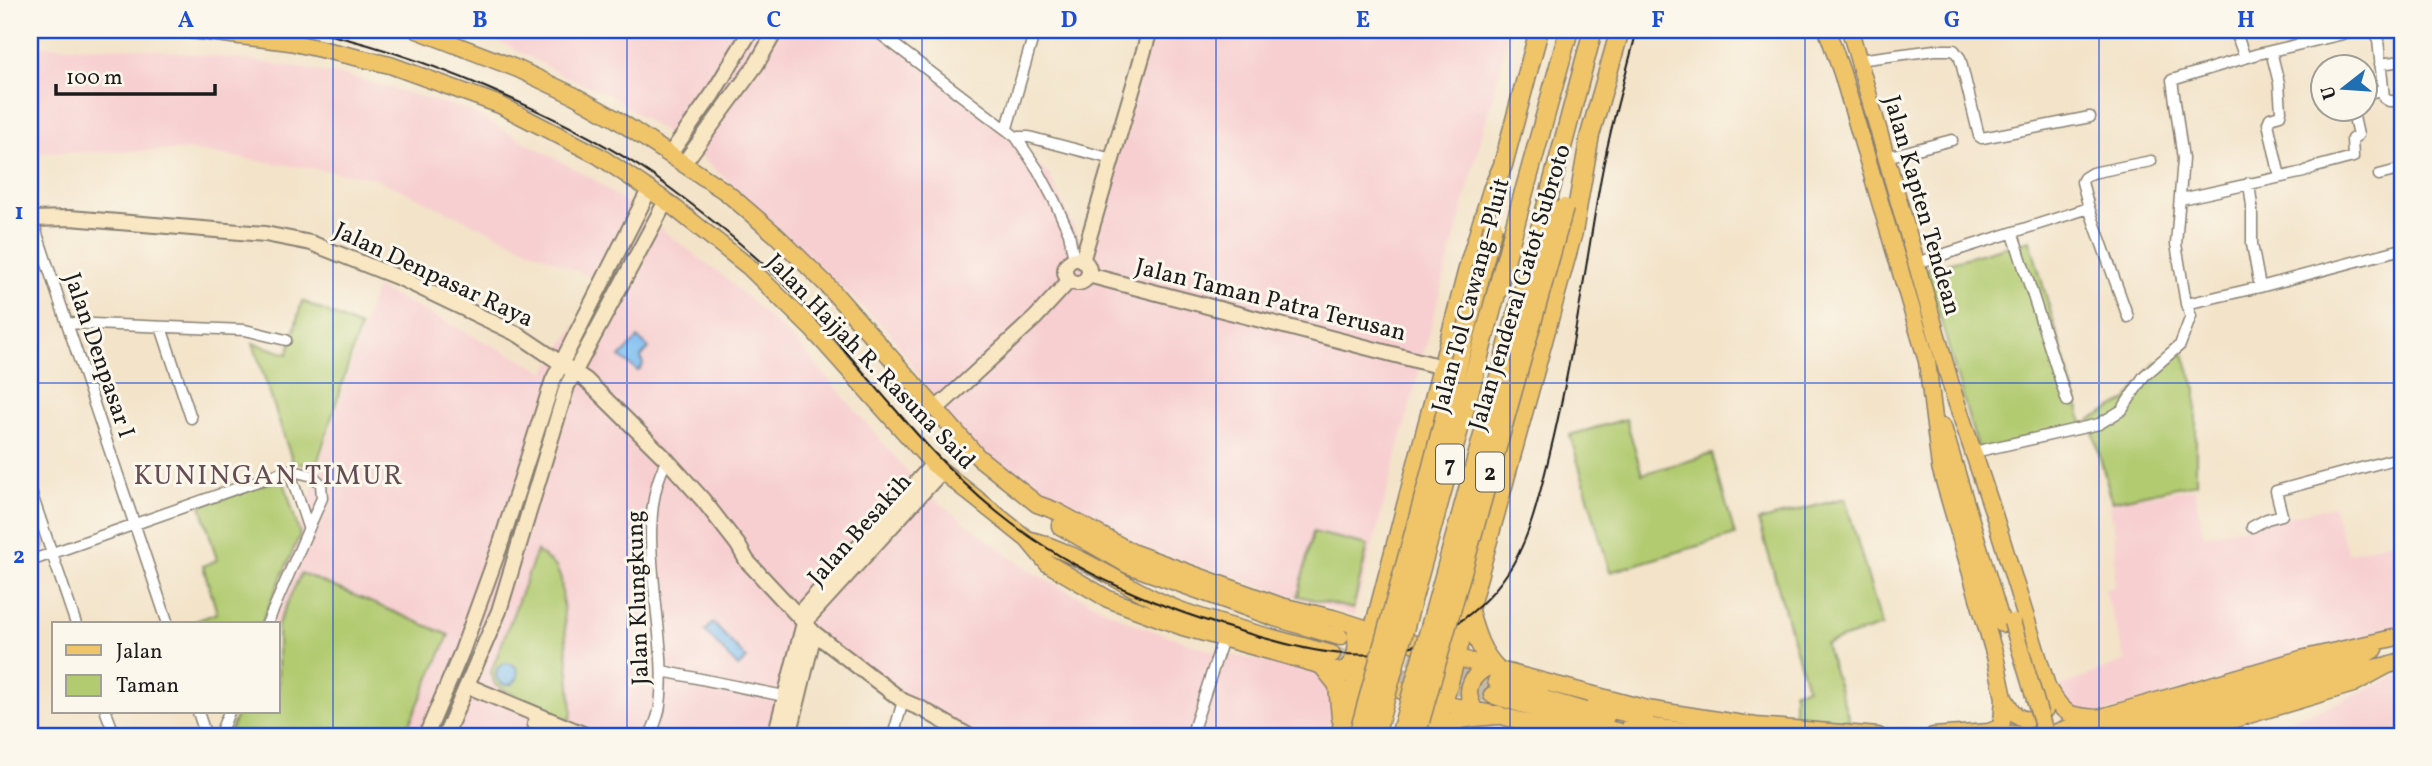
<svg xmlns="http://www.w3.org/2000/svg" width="2432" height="766" font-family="Vollkorn,serif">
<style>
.built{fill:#f7cfd0}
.green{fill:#b2cb71;stroke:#677446;stroke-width:2}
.water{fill:#7ebdf2;stroke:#4d6c87;stroke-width:2}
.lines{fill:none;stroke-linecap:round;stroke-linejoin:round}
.primary-tunnel{stroke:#c8bba6;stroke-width:16;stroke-dasharray:16 8;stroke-linecap:butt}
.street-casing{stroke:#888072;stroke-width:13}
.secondary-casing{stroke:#888072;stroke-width:18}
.primary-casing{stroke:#888072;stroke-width:19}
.highway-casing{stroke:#888072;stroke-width:21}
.street{stroke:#fff;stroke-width:10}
.secondary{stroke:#f9e7c3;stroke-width:14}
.primary{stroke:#f0c469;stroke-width:16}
.highway{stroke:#f0c469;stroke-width:18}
.tram{stroke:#1c1c1c;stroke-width:2}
.primary-bridge-casing{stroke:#888072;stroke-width:19;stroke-linecap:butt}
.highway-bridge-casing{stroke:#888072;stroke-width:21;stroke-linecap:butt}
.primary-bridge{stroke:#f0c469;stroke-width:16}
.highway-bridge{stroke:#f0c469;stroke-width:18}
.grid{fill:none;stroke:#1d4ed8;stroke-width:2;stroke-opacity:0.55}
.labels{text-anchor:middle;stroke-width:6;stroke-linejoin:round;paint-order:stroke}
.shield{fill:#fbf7ec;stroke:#5f5e5a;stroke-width:2}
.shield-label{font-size:23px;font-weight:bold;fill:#1c1c1c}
.street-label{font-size:24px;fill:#1c1c1c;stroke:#fbf7ec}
.quarter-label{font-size:28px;letter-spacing:2px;fill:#664d55;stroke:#fbf7ec}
.neatline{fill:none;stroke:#1d4ed8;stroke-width:2.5}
.grid-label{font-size:23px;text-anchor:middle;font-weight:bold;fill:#1d4ed8}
</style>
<rect width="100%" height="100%" fill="#fbf7ec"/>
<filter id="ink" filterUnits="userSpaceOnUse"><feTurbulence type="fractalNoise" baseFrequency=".0143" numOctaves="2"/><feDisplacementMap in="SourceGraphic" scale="14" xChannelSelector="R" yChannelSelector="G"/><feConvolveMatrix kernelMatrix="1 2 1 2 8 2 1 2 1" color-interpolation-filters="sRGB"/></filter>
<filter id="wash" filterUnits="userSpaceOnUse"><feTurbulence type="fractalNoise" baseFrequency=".00686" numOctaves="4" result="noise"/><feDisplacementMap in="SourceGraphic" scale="28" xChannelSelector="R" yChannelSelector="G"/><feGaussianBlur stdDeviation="1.57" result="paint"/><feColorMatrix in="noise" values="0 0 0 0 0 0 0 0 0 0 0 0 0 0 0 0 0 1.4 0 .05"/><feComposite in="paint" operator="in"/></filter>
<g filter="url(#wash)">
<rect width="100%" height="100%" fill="#f3e3c9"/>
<path class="built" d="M478 30H737L748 37 752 30H881L1050 175 1086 255 1153 30H1510L1354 616 1138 546 1113 535 1079 507 966 445 891 334 704 159 608 94 565 76Z
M30 46 138 48 256 61 347 76 467 110 596 181 722 275 800 346 925 492 1029 571 1131 623 1218 653 1324 672 1337 705 1327 736H956L800 620 774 736H233L278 712V624H269L376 287 545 372 603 283 375 178 188 150 30 153Z
M2194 488 2204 536 2333 506 2348 554 2402 538V626L2066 724 2056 688 2126 661 2105 590 2115 586V533L2109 502Z
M2402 674V736H2235L2325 708Z
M1455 722 1484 724 1543 736H1439Z"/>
<path class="green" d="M2030 240 2083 424 1979 454 1926 269Z
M302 301 360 327 315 470 303 464 293 463 253 343 288 354Z
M2184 354 2196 390V483L2112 501 2090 420 2127 400 2155 363Z
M1626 419 1642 474 1712 454 1735 535 1610 572 1570 435Z
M283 478 300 535 261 624H188L217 613 203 566 217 560 201 505Z
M1845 498 1882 626 1825 644 1850 722 1794 720V690L1807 688 1759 521Z
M30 505 45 547 30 553Z
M1313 532 1368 545 1353 609 1298 596Z
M537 551 556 567 561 579 572 711 570 720 553 715 495 685 491 672Z
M301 573 449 635 404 736H228L238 712H278V624Z"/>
<path class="water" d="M638 338 649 348 641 357 643 365 638 371 620 357Z
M713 623 747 659 738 667 705 631Z
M496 674a11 11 0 1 1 22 0a11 11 0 1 1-22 0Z"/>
</g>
<g filter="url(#ink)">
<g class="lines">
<path class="primary-tunnel" d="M1386 650 1496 681
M1332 654 1425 681 1492 695
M2069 736 2089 733"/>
<g class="street-casing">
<path id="street" d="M875 30 1016 137 1038 170 1054 200 1069 233 1074 260
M2235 30 2245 58
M2377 30 2384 98 2389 101H2402
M2271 51 2279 83 2281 111 2280 115 2270 118 2268 123 2280 177
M1858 60 1935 50H1954L1960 58 1979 136 1982 138 2090 117
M2380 64 2402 61
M2366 93 2383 90
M1007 128 1035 30
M1016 137H1029L1112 159
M1886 157 1952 140
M2379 175 2402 169
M2249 183 2252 206V244L2260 287
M2181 199 2304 172 2312 168 2353 157 2352 139 2358 135 2352 108
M2089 208 2128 317
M32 219 168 624
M2013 234 2067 401
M1917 263 2089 208 2082 182 2084 178 2092 173 2151 161
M2186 304 2260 287 2402 249
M67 323 245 330 286 340
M161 327 191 418
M1974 452 2099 424 2122 410 2144 376 2180 345 2191 316 2186 304 2176 244 2183 159 2172 80 2258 54 2360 30
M289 470 308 527
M30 489 76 624
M2252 527 2267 519 2282 515 2276 491 2402 457
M30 561 289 470
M267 624 322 498 321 484 313 476 289 470
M662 671 789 697
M106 712 115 736
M198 712 206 736
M219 736 229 712
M650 736C654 726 659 716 660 705 670 631 630 527 667 460
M893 736 903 701
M1191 736 1223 639"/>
</g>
<g class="secondary-casing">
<path id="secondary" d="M670 154 712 95 751 30
M684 163 756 65 776 30
M30 219 70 218 265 234 311 243 402 279 519 335 586 380 667 460 703 500 738 545 747 561 814 633 903 701 922 709 969 736
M1065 271a12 12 0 1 1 24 0a12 12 0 1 1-24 0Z
M1082 261 1150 30
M1088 275 1442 367
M935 410 1035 318 1069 281
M802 610 933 464
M809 617 941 472
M468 686 588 736
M535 724 562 736
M426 736 462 651 500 546 553 380 649 190
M445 736 499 611 567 386 666 201
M775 736 804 623
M789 736 814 633"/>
</g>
<g class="primary-casing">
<path id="primary" d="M191 30 290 42 390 65 500 105 599 156 666 201 749 267 812 329 933 464 1027 539 1047 563 1108 599 1183 627 1323 666 1444 704 1498 715 1578 736
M417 30 518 69 575 96 616 119 726 192 776 235 827 285 978 457 1037 504 1056 511 1134 553 1281 606 1333 618 1488 667 1647 709 1756 726 1878 736
M1827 30 1842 73 1927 361 1940 467 1995 656 2004 698 2002 722 1999 728 1989 732
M1850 30 1953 392 1992 508 2048 689C2065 715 2067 716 2098 718
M1943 427 2002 624
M1060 526 1128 565 1275 618 1340 637
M1027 539C1080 552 1126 589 1177 609 1227 628 1281 639 1332 654
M1341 672C1360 662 1357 644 1355 625
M1496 681 1527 694 1606 717
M1514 687 1527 686 1540 690
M1492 695 1583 723 1637 736
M2004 698C2007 702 2010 709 2014 713 2024 725 2043 718 2047 705
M1595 706 1645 718
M1475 710C1463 691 1470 676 1488 667
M1631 724 1719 736
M2089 733 2364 655 2375 649
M1933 736 1989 732 2039 736 2054 733 2098 718 2301 659 2402 636
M2119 736 2352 672 2388 665
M2178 736 2353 684 2388 665 2402 661"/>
</g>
<g class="highway-casing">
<path id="highway" d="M1524 192 1569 30
M1549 196 1593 30
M1469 611C1475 634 1481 653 1497 669
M1323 666 1338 685 1341 718
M1435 735C1451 716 1474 717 1498 715
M1339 736 1373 632 1470 261 1492 190 1503 165 1539 30
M1434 736 1573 232 1590 135 1620 30"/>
</g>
<use href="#street" class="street"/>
<use href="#secondary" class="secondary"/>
<use href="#primary" class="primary"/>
<use href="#highway" class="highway"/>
<path class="tram" d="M307 30C370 42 428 63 487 88 545 113 603 141 655 177 706 214 756 254 800 300 866 370 922 451 997 512 1073 574 1164 610 1257 636 1296 647 1334 657 1375 654 1432 648 1484 613 1513 564 1531 533 1539 496 1548 461 1570 373 1583 284 1598 195 1607 139 1623 85 1637 30"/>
<g class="primary-bridge-casing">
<path id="primary-bridge" d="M2012 622 2046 736"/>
</g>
<g class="highway-bridge-casing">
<path id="highway-bridge" d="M1358 736 1428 482 1493 226
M1375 736 1524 192
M1400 736 1549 196
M1416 736 1564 208"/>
</g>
<use href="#primary-bridge" class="primary-bridge"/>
<use href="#highway-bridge" class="highway-bridge"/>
</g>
</g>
<path class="grid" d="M333 30V736M627 30V736M922 30V736M1216 30V736M1510 30V736M1805 30V736M2099 30V736M30 383H2402"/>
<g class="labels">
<g class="shield">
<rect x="1436" y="444.5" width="28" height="39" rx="5"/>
<rect x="1476" y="452.5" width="28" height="39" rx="5"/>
</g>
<g class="shield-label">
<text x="1450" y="472">7</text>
<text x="1490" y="480">2</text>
</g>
<g class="street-label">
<text transform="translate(1923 205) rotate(74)" y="8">Jalan Kapten Tendean</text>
<text transform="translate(434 274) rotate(25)" y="8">Jalan Denpasar Raya</text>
<text transform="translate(1519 287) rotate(-73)" y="8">Jalan Jenderal Gatot Subroto</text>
<text transform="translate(1470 295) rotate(-75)" y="8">Jalan Tol Cawang–Pluit</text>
<text transform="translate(1271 299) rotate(14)" y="8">Jalan Taman Patra Terusan</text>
<text transform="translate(100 355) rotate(71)" y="8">Jalan Denpasar I</text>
<text transform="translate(871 361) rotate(46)" y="8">Jalan Hajjah R. Rasuna Said</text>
<text transform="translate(859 529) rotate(-48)" y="8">Jalan Besakih</text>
<text transform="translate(637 598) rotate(-92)" y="8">Jalan Klungkung</text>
</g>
<g class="quarter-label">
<text x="269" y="484">KUNINGAN TIMUR</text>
</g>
</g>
<rect width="2432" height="766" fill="none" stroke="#fbf7ec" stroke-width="77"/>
<rect x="52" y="622" width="228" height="91" fill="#fbf7ec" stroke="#a29f99" stroke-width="2"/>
<rect x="66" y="645" width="35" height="10" fill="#f0c469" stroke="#a29f99" stroke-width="2"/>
<text x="116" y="658" font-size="21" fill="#1c1c1c">Jalan</text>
<rect x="66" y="675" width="35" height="21" fill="#b2cb71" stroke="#a29f99" stroke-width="2"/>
<text x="116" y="692" font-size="21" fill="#1c1c1c">Taman</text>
<g transform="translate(2344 88) rotate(253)"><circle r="33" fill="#fbf7ec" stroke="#a29f99" stroke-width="2"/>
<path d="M0-5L12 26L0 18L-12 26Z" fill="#1f6fb2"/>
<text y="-10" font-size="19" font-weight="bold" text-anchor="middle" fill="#1c1c1c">U</text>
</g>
<path d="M56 84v10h159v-10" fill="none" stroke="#1c1c1c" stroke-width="3.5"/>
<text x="66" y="84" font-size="21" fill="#1c1c1c" stroke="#fbf7ec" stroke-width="5" paint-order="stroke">100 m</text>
<rect x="38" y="38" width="2356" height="690" class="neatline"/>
<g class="grid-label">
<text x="186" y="27">A</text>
<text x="480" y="27">B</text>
<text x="774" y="27">C</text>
<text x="1069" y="27">D</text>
<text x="1363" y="27">E</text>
<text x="1658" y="27">F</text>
<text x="1952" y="27">G</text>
<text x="2246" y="27">H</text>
<text x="19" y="219">1</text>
<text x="19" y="563">2</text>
</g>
</svg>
